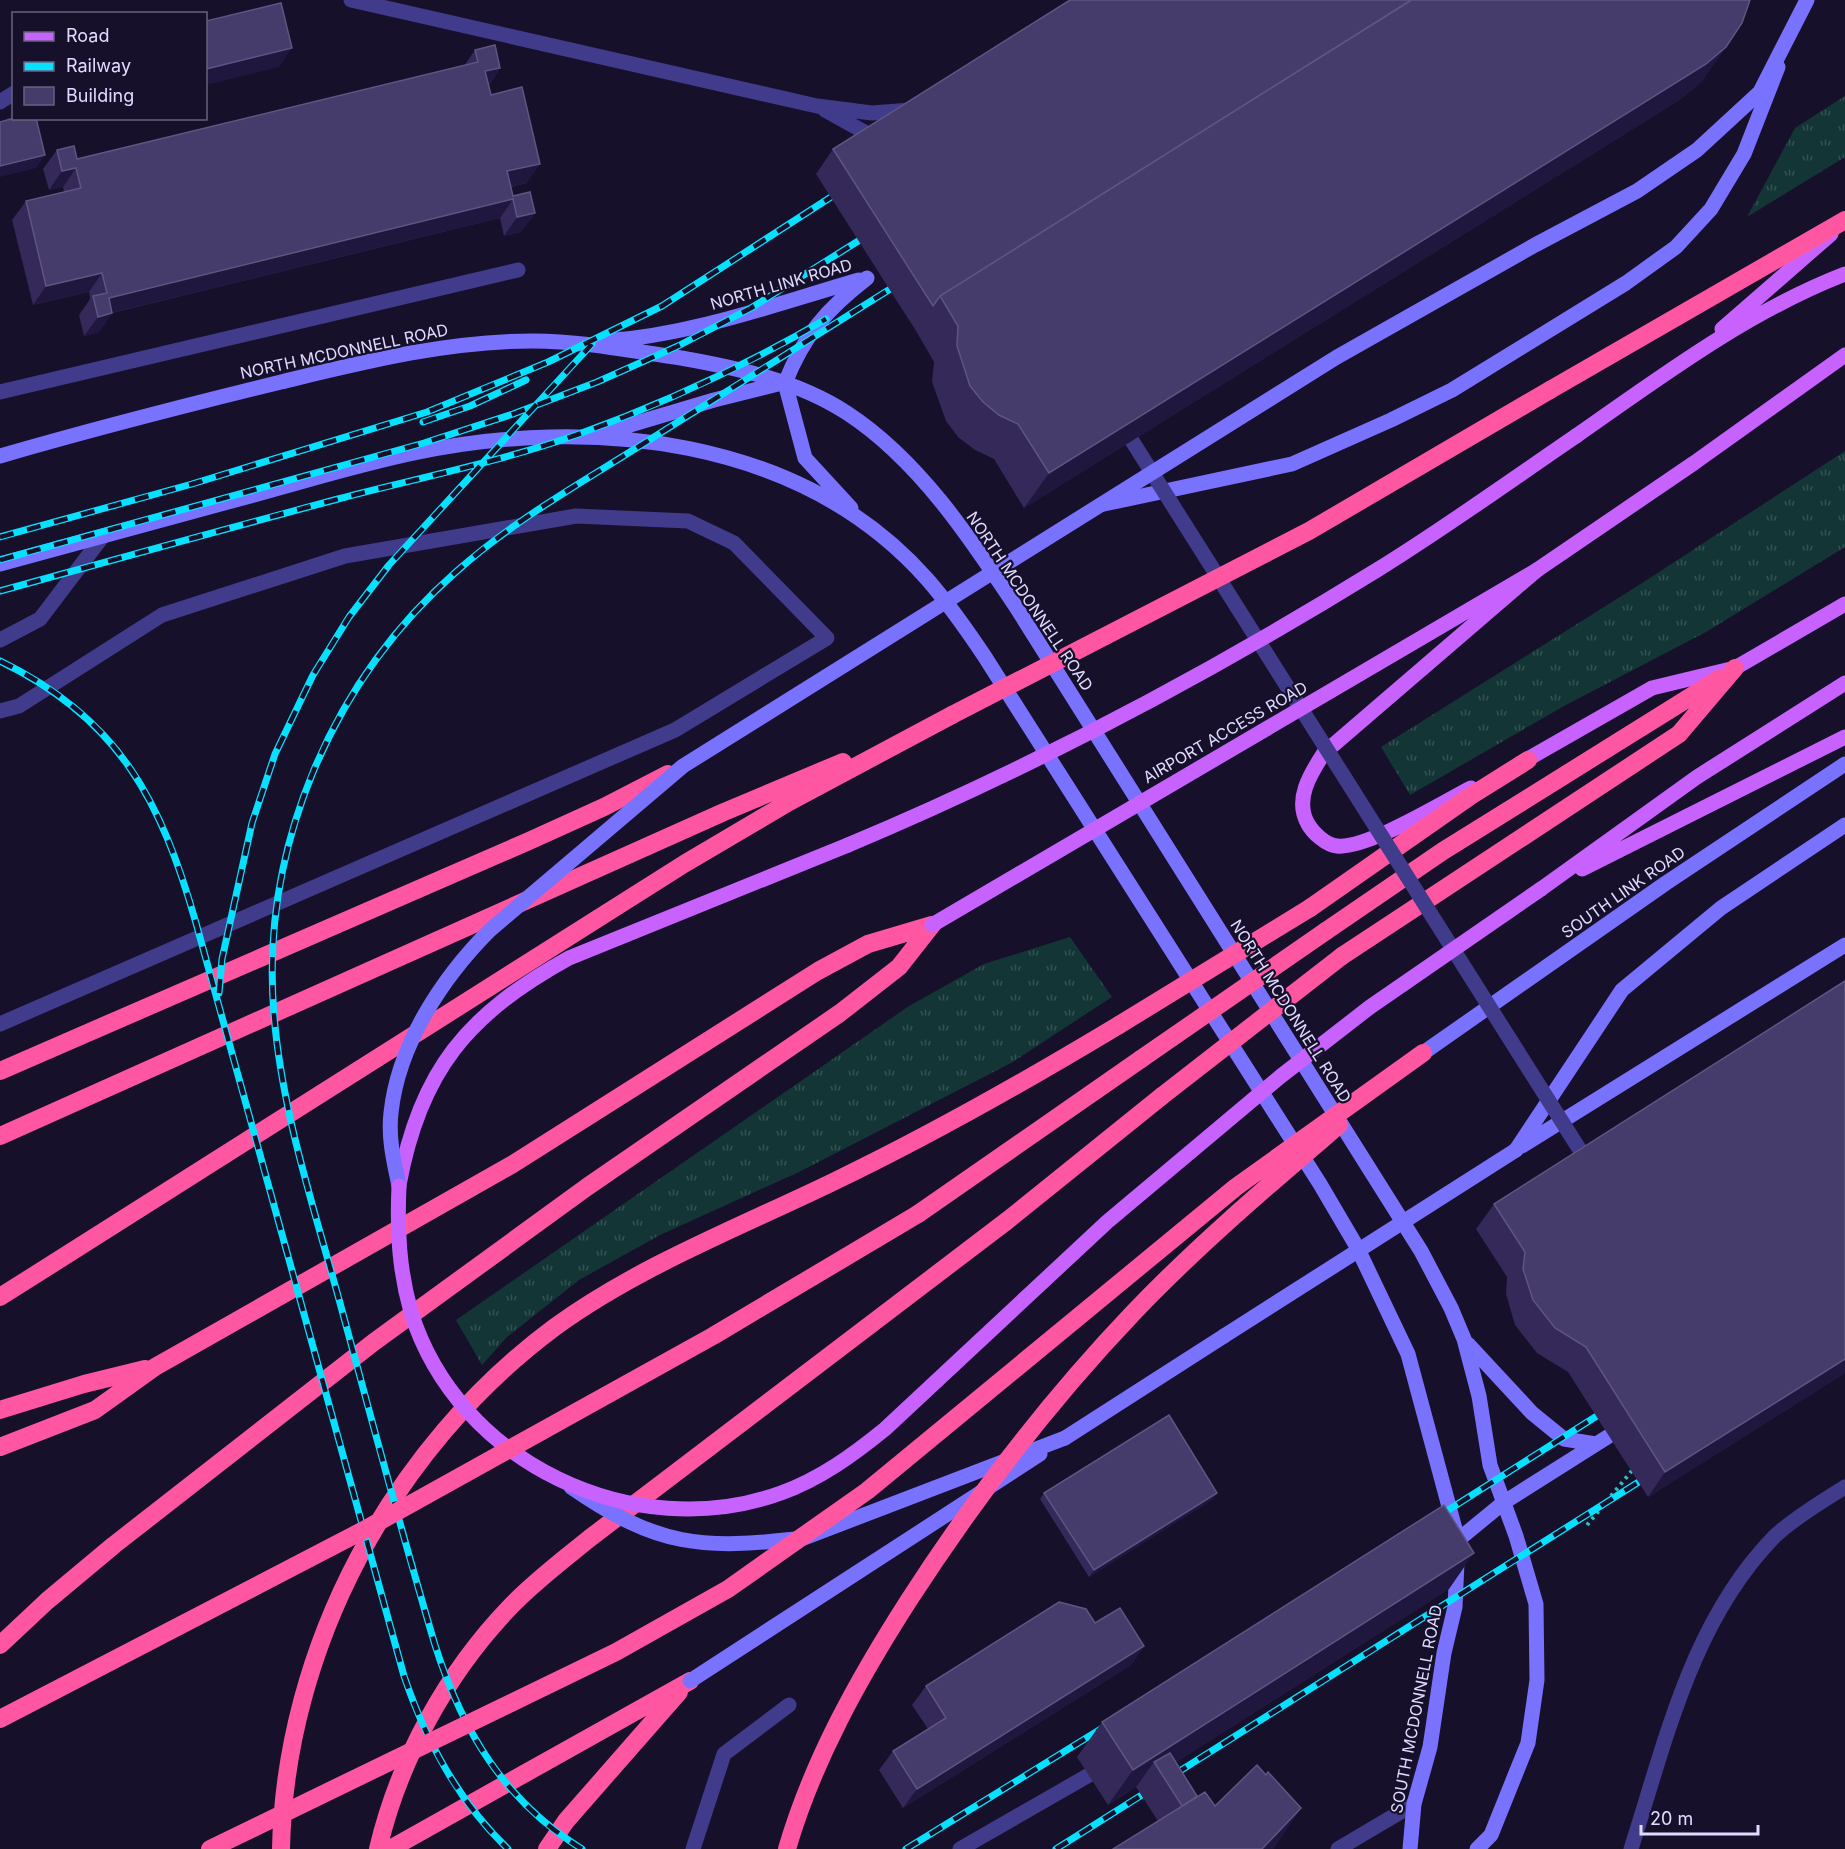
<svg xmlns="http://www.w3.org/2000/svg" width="1845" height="1849" font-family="Inter,sans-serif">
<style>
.grass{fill:url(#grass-tufts)}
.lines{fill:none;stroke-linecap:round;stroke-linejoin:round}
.path{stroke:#2ec0bb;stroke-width:4;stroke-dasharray:3 4.5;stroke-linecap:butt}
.lane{stroke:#403b8b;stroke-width:15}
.secondary{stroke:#7972ff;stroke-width:15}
.primary{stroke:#c862ff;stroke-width:15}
.highway{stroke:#ff56a2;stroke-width:18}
.rail-casing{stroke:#07e0ff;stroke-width:7}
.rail{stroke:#16102b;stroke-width:4.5;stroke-dasharray:14;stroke-linecap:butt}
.lane-bridge{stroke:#403b8b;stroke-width:15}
.secondary-bridge{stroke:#7972ff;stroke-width:15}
.primary-bridge{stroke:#c862ff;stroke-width:15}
.highway-bridge{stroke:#ff56a2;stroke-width:18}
.wall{fill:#342959}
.shaded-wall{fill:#20173f}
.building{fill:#463c6b;stroke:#5e5582;stroke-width:1.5}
.labels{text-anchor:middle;stroke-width:4.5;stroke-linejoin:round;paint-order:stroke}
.street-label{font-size:16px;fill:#e0dbff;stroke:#16102b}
</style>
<defs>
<pattern id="grass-tufts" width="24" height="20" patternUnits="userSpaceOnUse" patternTransform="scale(1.5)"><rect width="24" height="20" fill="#133535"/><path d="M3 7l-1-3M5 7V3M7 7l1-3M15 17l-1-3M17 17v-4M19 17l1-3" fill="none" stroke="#355253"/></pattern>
</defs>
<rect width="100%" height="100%" fill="#16102b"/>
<path class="grass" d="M1845 96V157L1747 217 1795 128Z
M1845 451V547L1706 632 1564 706 1410 795 1381 747 1639 585Z
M1070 937 1112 997 1011 1063 799 1172 660 1235 579 1280 507 1337 482 1365 456 1320 909 1006 984 964Z"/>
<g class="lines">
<path class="path" d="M1587 1525 1635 1467"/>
<path class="lane" d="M351 0 817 106 872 113 911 110
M0 102 14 93
M825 110 868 134
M0 392 518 270
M0 640 40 619 103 536
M0 711 19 706 162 615 345 556 576 516 688 521 734 543 827 638 675 730 0 1024
M693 1849 724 1754 789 1705
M960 1849 1089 1775
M1338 1849 1414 1804
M1631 1849C1666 1740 1692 1621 1774 1537 1791 1520 1824 1500 1845 1487"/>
<path class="secondary" d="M605 341C692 335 776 304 859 280
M603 433 714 400 782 383
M0 456C93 429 187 405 281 382 364 362 447 341 533 341 582 341 632 351 681 358 738 368 798 381 847 413 919 460 971 539 1018 610L1421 1251 1451 1308 1464 1339 1479 1396 1490 1465 1516 1536 1536 1604 1537 1680 1528 1743 1491 1835 1477 1849
M1104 504 1292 464 1391 420 1452 390 1626 283 1676 247 1711 209 1744 154 1778 67
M851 508 805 458 785 383C804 335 827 309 867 278
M0 564C91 540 181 514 272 490 319 477 366 463 414 453 590 416 800 436 927 579 948 603 967 630 985 657L1320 1184 1357 1247 1408 1354 1458 1540 1455 1607 1444 1653 1430 1747 1414 1804 1410 1849
M1423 1053 1666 883 1845 764
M1522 1146 1845 945
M1516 1150 1622 990 1721 908 1845 825
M1468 1344 1532 1413 1564 1439 1596 1444
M1065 1438 1224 1336
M1458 1540 1503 1503 1609 1436"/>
<path class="primary" d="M1722 329 1831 234
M1576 436C1662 376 1747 312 1845 274
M1519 764 1652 688 1735 668 1845 604
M1471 788C1442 803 1367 849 1337 846 1326 845 1313 833 1308 824 1294 800 1310 774 1324 753L1537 570 1694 463 1845 355
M1582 869 1845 737
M1541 889 1697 777 1845 683
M399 1185C420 1070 468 1014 569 958L848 845"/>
<path class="highway" d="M1550 390 1845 220
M1310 908 1469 797 1528 760
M1326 931 1443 851 1719 679
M1342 956 1679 734 1735 668
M0 1071 529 841 604 807 668 774
M0 1136 724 812 843 762
M918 1214 1141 1059
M0 1297 684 864 789 802 952 715
M0 1410 84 1384 145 1369
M0 1447 95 1410 155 1367 513 1164 818 971 868 944 932 925
M0 1645 47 1601 114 1545 374 1342 587 1187 840 1013 899 967 932 925
M281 1849C285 1647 393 1447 555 1327 639 1266 740 1227 833 1182 931 1135 1026 1081 1119 1025
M378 1849C399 1760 447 1672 511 1606 535 1581 563 1560 590 1538L1008 1220 1162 1096
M390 1849 690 1681
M547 1849 566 1821 679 1692"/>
<g class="rail-casing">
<path id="rail" d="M423 422 470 406 526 380
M0 537 192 484 427 412 548 362 662 306 845 188
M0 560 424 443 513 414 597 382 678 346 751 308 871 233
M0 591C113 560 225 529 338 499 418 478 500 462 579 434 665 403 747 365 826 319
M0 661C120 719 161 801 196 923L404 1676C426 1741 458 1801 508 1849
M219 993 222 959 252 823 275 754 313 675 349 617 389 565 592 344
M1434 1519 1611 1407
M582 1849C504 1801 462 1730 435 1645 401 1531 371 1417 340 1303 314 1208 282 1113 274 1015 260 848 332 680 457 571 512 522 577 485 638 447 727 391 815 336 903 281
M906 1849 1109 1724
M1056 1849 1653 1473"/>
</g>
<use href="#rail" class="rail"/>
<path class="lane-bridge" d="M1122 425 1590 1166"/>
<path class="secondary-bridge" d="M399 1186C394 1162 388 1138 391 1113 398 1045 442 978 490 930L683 766 1337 357 1535 245 1637 191 1697 150 1760 92 1807 0
M1224 1336 1516 1150
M571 1487C658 1547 701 1550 804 1538L1065 1438
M690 1681 1040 1454"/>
<path class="primary-bridge" d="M848 845C1032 768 1207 675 1377 570 1445 528 1510 481 1576 436
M932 925 1537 570
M399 1186C397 1230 399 1270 411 1312 458 1463 634 1546 781 1493 820 1479 853 1455 885 1429L1107 1222 1281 1076 1370 1007 1541 889"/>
<path class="highway-bridge" d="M952 715 1309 531 1550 390
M1119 1025 1310 908
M1141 1059 1326 931
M1162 1096 1342 956
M0 1719 362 1531 713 1336 918 1214
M210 1849 616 1652 728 1589 867 1491 1236 1187 1423 1053
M787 1849C813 1760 859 1678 909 1600 975 1498 1050 1400 1134 1312 1198 1245 1269 1185 1339 1125"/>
</g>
<path class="wall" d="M1726 47 1701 82 1681 99 1024 508 994 459 975 450 958 437 946 421 932 382 934 362 916 331 816 174 833 149Z
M475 50 500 68 489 85 491 95 527 183 511 187 513 196 535 213 521 232 504 236 500 218 112 313 99 332 84 336 79 315 90 299 89 292 33 305 12 220 26 201 64 192 63 187 49 190 43 169 57 150 77 159 464 66Z
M1845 981V1373L1648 1497 1568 1372 1537 1353 1515 1325 1506 1294 1507 1277 1476 1229 1494 1204Z
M1044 1493H1217L1213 1499 1089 1577 1040 1499Z
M1449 1589 1176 1762 1197 1796 1216 1805 1266 1775 1301 1808 1273 1849H1113L1158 1821 1136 1787 1108 1805 1077 1757 1102 1722Z
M1095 1623 1144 1646 1131 1665 903 1808 879 1770 893 1751 928 1729 912 1705 926 1686Z"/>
<path class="shaded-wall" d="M1726 47 1701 82 1681 99 1024 508 1049 473Z
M292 48 279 67 206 85V69Z
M500 68 487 87 485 71Z
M45 155 36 168 0 177V166Z
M540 164 527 183 494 190 507 171Z
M76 168 63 187 49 190 62 171Z
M513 199 500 218 98 316 109 298Z
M535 213 521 232 504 236 517 217Z
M102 273 89 292 33 305 46 286Z
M112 313 99 332 84 336 98 317Z
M1845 1359V1373L1648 1497 1665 1472Z
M1217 1493 1213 1499 1089 1577 1094 1570Z
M1474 1553 1449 1589 1160 1772 1154 1762 1136 1787 1108 1805 1133 1770Z
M1144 1646 1131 1665 903 1808 917 1789Z
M1301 1808 1273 1849H1262Z"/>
<path class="building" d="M1070 0H1409L1410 1 940 296 933 306 833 149Z
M1411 0H1750L1742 23 1726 47 1706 64 1049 473 1018 424 999 415 983 402 970 386 957 346 958 326 940 296Z
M281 3 292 48 206 69V21Z
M495 45 500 68 485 71 491 95 522 87 540 164 507 171 513 196 530 192 535 213 517 217 513 199 109 298 112 313 98 317 93 296 107 293 102 273 46 286 26 201 81 188 76 168 62 171 57 150 74 146 77 159 478 62 475 50Z
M14 118H36L45 155 0 166V122Z
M1845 981V1359L1665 1472 1586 1347 1555 1328 1533 1300 1523 1269 1525 1252 1494 1204Z
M1169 1415 1217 1493 1094 1570 1044 1493Z
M1444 1505 1474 1553 1133 1770 1102 1722Z
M1059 1602 1086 1609 1095 1623 1120 1608 1144 1646 917 1789 893 1751 946 1718 926 1686Z
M1170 1753 1197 1796 1182 1806 1154 1762Z
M1257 1765 1266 1775 1268 1772 1301 1808 1262 1849H1113L1205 1792 1215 1806Z"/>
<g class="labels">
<g class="street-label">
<text transform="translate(781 284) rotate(-16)" y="6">NORTH LINK ROAD</text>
<text transform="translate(344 351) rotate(-12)" y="6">NORTH MCDONNELL ROAD</text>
<text transform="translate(1030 601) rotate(56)" y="6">NORTH MCDONNELL ROAD</text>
<text transform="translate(1225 732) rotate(-30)" y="6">AIRPORT ACCESS ROAD</text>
<text transform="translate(1623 892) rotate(-35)" y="6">SOUTH LINK ROAD</text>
<text transform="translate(1291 1011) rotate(58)" y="6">NORTH MCDONNELL ROAD</text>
<text transform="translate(1416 1709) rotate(-79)" y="6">SOUTH MCDONNELL ROAD</text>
</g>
</g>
<rect x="12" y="12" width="195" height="108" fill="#16102b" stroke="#676180" stroke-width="1.5"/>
<rect x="24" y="32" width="30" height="9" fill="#c862ff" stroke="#676180" stroke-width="1.5"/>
<text x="66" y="42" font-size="18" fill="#e0dbff">Road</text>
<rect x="24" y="62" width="30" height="9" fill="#07e0ff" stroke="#676180" stroke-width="1.5"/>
<text x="66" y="72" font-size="18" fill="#e0dbff">Railway</text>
<rect x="24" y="87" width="30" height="18" fill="#463c6b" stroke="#676180" stroke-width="1.5"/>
<text x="66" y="102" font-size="18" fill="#e0dbff">Building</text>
<path d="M1641 1825v9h117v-9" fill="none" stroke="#e0dbff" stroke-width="3"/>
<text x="1650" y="1825" font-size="18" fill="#e0dbff" stroke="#16102b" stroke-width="4.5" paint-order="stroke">20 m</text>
</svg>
